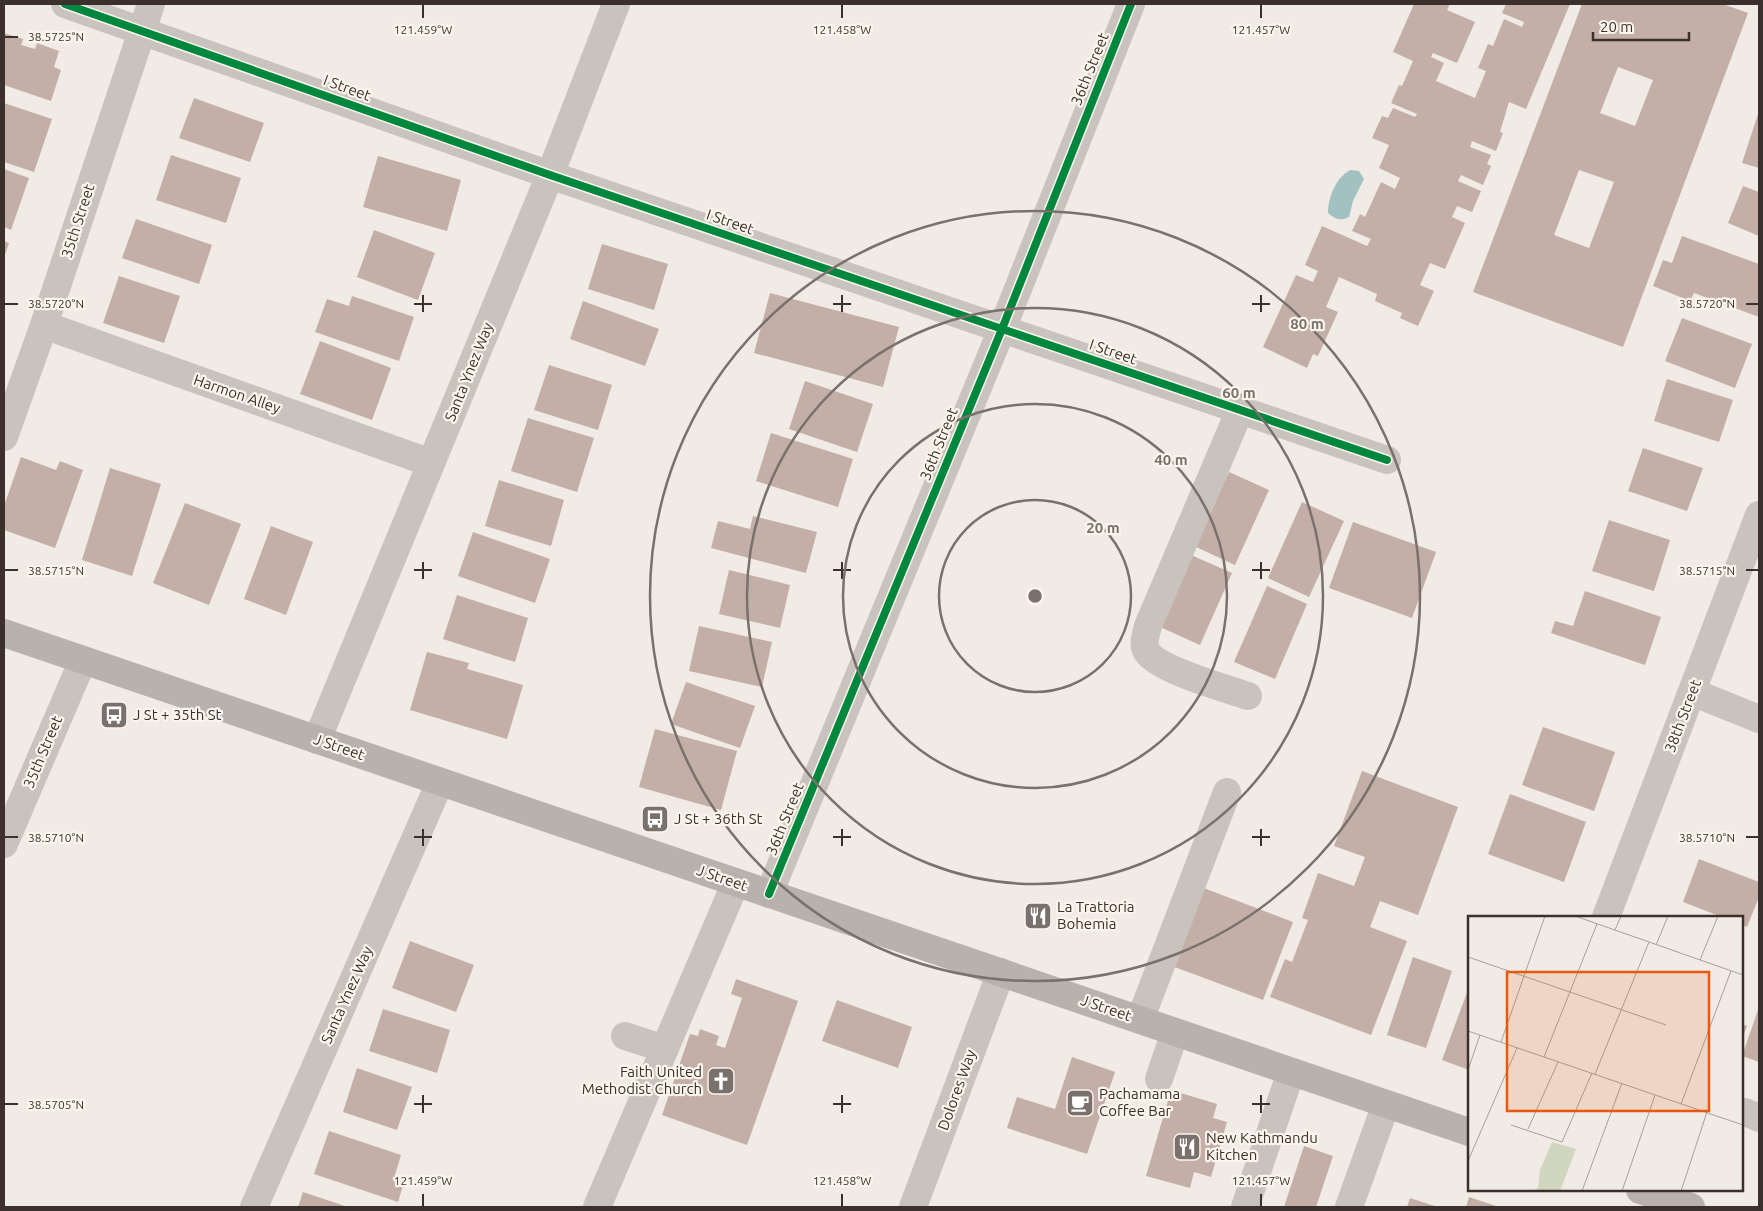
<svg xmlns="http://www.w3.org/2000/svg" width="1763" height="1211" font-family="Ubuntu,sans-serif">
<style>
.water{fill:#a1c2c1}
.building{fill:#c3afa7;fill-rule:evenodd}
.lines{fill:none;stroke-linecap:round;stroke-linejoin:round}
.minor{stroke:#c9c3be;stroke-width:28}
.major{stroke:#b8b1ad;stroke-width:28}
.cycleway-casing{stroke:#fbf5ee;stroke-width:11}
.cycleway{stroke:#00873e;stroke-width:8}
.ticks{fill:none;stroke:#3b302b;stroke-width:2}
.ring{fill:none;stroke:#7a716c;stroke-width:2.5}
.labels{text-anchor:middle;stroke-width:4.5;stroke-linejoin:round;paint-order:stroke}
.street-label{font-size:15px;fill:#3b302b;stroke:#fbf5ee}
.poi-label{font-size:15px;fill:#3b302b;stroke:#fbf5ee;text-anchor:start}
.inset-road{fill:none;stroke:#a8a09b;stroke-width:1}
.view{fill:#e8590c;fill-opacity:0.15;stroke:#e8590c;stroke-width:2.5}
.inset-edge{fill:none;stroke:#3b302b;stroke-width:2.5}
.ticks-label{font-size:12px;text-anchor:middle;fill:#3b302b;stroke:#fbf5ee;stroke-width:4.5;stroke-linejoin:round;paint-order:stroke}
.centre{fill:#7a716c;stroke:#fbf5ee;stroke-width:2.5}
.ring-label{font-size:15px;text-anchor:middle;font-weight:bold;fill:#7a716c;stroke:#fbf5ee;stroke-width:4.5;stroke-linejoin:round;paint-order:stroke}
</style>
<rect width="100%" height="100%" fill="#f0ebe5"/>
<path class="water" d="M1351 170 1359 171 1364 179 1353 201 1349 217C1341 221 1336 220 1328 213 1328 198 1336 176 1351 170Z"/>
<path class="building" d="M1414 4H1450L1447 10 1475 22 1457 63 1433 53 1431 57 1444 63 1436 81 1475 98 1486 71 1478 68 1488 44 1493 46 1504 19 1522 27 1524 22 1502 13 1506 4H1570L1526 109 1509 102 1500 132 1503 133 1496 151 1472 141 1470 147 1491 155 1487 164 1491 166 1483 185 1461 175 1458 181 1481 191 1472 212 1457 206 1452 217 1465 223 1445 269 1430 263 1420 285 1434 291 1418 326 1400 318 1402 313 1375 301 1377 294 1339 277 1326 307 1338 312 1318 356 1313 354 1307 368 1263 347 1296 275 1313 282 1318 271 1305 265 1322 226 1367 246 1371 239 1352 231 1360 214 1365 217 1381 182 1395 189 1400 178 1379 168 1389 145 1372 138 1382 116 1388 118 1393 108 1415 117 1417 114 1391 103 1399 85 1402 86 1413 61 1393 52Z
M1582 4H1723L1748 13 1623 347 1473 292ZM1618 67 1653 80 1635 126 1600 113ZM1579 170 1614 182 1589 248 1554 235Z
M4 33 23 39 21 45 35 49 37 43 59 51 54 67 61 70 51 101 4 85Z
M194 98 264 123 250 162 179 138Z
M4 103 52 119 34 172 4 162Z
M1759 111V168L1742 163Z
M171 155 241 178 226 223 156 200Z
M378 156 461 180 447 231 363 207Z
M4 169 29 178 11 230 4 227Z
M1743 186 1759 192V236L1728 223Z
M136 219 212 245 199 284 122 258Z
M374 230 435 253 418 300 357 277Z
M1682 236 1759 264V317L1694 293 1690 301 1653 286 1663 260 1672 263Z
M4 241 9 243 4 258Z
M602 244 668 264 654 310 588 289Z
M119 276 180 296 164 343 103 323Z
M770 293 899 327 883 387 754 353Z
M352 296 414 317 399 361 315 332 327 299 349 306Z
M583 301 659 329 645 366 570 339Z
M1682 318 1752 344 1735 388 1665 361Z
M320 341 391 368 372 420 300 394Z
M549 365 612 385 598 430 534 410Z
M1667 379 1733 400 1719 442 1654 421Z
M805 381 873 404 857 452 789 429Z
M528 418 594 438 577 492 511 471Z
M771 433 853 459 838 507 756 481Z
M1643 448 1703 468 1687 511 1628 491Z
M21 457 56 470 60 461 83 470 55 548 4 530V506Z
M110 468 161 484 132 576 82 560Z
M1229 472 1269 490 1235 565 1194 546Z
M499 480 564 500 551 546 485 526Z
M1302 502 1344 521 1309 597 1268 578Z
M185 503 241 524 209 605 153 583Z
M753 516 817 532 806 573 711 548 718 521 750 529Z
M1609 520 1670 540 1654 591 1592 571Z
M1353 522 1436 552 1412 618 1329 588Z
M271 526 313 542 286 615 244 599Z
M473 532 550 559 535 603 458 576Z
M1191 555 1232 573 1200 645 1160 627Z
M729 570 790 585 780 628 719 614Z
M1267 586 1307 604 1275 679 1234 662Z
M1585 591 1661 617 1645 665 1551 633 1555 621 1573 626Z
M457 595 528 618 515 662 443 639Z
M699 626 772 642 762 687 689 671Z
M427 652 469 663 467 669 523 685 507 739 410 710Z
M686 682 755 706 740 748 671 724Z
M1543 727 1615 752 1594 811 1522 785Z
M655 729 737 751 721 810 639 787Z
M1362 771 1458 807 1418 915 1380 901 1370 927 1407 941 1371 1035 1270 997 1285 959 1292 962 1308 920 1302 918 1318 873 1354 886 1365 857 1334 846Z
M1510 794 1586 822 1564 882 1488 854Z
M1699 859 1759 882V897L1747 927 1742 925V917H1722L1683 902Z
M1201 887 1293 922 1263 1000 1172 966Z
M410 941 474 965 456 1012 392 988Z
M1413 957 1452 971 1426 1048 1387 1035Z
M736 979 798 1001 747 1145 662 1115 690 1034 698 1036 700 1029 719 1036 716 1045 725 1048 742 998 731 994Z
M1469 987V1070L1442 1060Z
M837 1000 912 1027 898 1068 822 1041Z
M1759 1007V1062L1742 1056Z
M383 1009 450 1030 437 1073 369 1051Z
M1742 1024 1747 1026 1742 1039Z
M1072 1057 1115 1072 1087 1154 1007 1128 1017 1097 1055 1109Z
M357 1068 412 1087 397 1130 343 1112Z
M1171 1090 1217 1104 1213 1118 1227 1122 1211 1177 1194 1172 1190 1188 1146 1176Z
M329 1131 401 1155 394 1178 404 1182 398 1202 314 1174Z
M1304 1146 1333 1156 1316 1207H1284Z
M303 1192 348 1207H298Z
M1469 1197 1499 1207H1466Z
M1410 1198 1438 1207H1407Z"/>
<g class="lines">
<path class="minor" d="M65 4 550 175 1387 460
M44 325 431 463
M1240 410 1148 626C1146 634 1142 645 1147 652 1159 670 1225 688 1248 696
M4 437 44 325 151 4
M1692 692 1759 719
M317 740 550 175 616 4
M4 844 83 660
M769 894 1002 329 1131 4
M1606 917 1759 515
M1140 1020 1227 792
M625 1036 665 1049
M1159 1079 1175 1032
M1745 1112 1759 1118
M254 1207 440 782
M597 1207 736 882
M913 1207 1001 972
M1245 1207 1291 1072
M1349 1207 1386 1104"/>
<path class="major" d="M4 633 1469 1132
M1640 1190 1691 1207"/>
<g class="cycleway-casing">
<path id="cycleway" d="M65 4 550 175 1387 460
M769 894 1002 329 1131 4"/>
</g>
<use href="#cycleway" class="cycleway"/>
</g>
<path class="ticks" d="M423 5V18M842 5V18M1261 5V18M5 37H18M423 295V312M842 295V312M1261 295V312M5 304H18M414 304H432M833 304H851M1252 304H1270M1746 304H1758M423 562V579M842 562V579M1261 562V579M5 570H18M414 570H432M833 570H851M1252 570H1270M1746 570H1758M423 829V846M842 829V846M1261 829V846M5 837H18M414 837H432M833 837H851M1252 837H1270M1746 837H1758M423 1095V1113M842 1095V1113M1261 1095V1113M5 1104H18M414 1104H432M833 1104H851M1252 1104H1270M423 1194V1206M842 1194V1206M1261 1194V1206"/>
<g class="ring">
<circle cx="1035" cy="596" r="96"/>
<circle cx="1035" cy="596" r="192"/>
<circle cx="1035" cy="596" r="288"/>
<circle cx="1035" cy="596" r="385"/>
</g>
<defs>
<g id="bus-square" transform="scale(1.4375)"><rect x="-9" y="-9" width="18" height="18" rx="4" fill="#7a716c" stroke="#fbf5ee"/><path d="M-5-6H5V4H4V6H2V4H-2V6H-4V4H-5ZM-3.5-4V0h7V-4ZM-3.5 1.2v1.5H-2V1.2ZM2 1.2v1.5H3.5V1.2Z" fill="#fff"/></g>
<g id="restaurant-square" transform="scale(1.4375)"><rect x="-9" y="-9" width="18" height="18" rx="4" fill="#7a716c" stroke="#fbf5ee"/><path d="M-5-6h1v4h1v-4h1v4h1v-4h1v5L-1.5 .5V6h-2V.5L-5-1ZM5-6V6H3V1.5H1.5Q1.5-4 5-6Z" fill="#fff"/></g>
<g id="church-square" transform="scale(1.4375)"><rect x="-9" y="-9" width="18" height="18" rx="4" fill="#7a716c" stroke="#fbf5ee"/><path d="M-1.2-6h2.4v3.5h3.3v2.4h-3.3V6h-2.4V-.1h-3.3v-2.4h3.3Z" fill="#fff"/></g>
<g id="cafe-square" transform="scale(1.4375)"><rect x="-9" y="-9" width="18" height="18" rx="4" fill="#7a716c" stroke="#fbf5ee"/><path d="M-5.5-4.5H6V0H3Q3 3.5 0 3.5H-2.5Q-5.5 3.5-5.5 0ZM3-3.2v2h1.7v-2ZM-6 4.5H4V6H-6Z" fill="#fff"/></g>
</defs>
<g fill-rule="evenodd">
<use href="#bus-square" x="114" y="715"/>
<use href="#bus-square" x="655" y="819"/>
<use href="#restaurant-square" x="1038" y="916"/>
<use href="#church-square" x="721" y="1081"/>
<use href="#cafe-square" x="1080" y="1103"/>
<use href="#restaurant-square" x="1187" y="1147"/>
</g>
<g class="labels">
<g class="street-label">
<text transform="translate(1090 69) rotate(-68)" y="5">36th Street</text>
<text transform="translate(347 88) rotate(20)" y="5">I Street</text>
<text transform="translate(78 221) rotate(-72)" y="5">35th Street</text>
<text transform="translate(730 222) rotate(19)" y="5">I Street</text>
<text transform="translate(1113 352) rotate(19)" y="5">I Street</text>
<text transform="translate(469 372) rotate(-68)" y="5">Santa Ynez Way</text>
<text transform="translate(237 394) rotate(19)" y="5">Harmon Alley</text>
<text transform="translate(939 444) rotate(-68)" y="5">36th Street</text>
<text transform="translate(1683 716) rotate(-69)" y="5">38th Street</text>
<text transform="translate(339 747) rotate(19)" y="5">J Street</text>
<text transform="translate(43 752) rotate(-67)" y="5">35th Street</text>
<text transform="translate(785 819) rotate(-68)" y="5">36th Street</text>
<text transform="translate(722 878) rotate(19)" y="5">J Street</text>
<text transform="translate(347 995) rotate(-66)" y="5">Santa Ynez Way</text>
<text transform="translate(1106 1008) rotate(19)" y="5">J Street</text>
<text transform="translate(957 1090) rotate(-70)" y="5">Dolores Way</text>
</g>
<g class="poi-label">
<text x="133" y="720">J St + 35th St</text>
<text x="674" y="824">J St + 36th St</text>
<text x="1057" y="912">La Trattoria<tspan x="1057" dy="17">Bohemia</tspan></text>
<text x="702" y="1077" text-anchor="end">Faith United<tspan x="702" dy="17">Methodist Church</tspan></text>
<text x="1099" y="1099">Pachamama<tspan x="1099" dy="17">Coffee Bar</tspan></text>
<text x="1206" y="1143">New Kathmandu<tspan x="1206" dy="17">Kitchen</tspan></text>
</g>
</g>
<g transform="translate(1468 916)">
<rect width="275" height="275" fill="#f0ebe5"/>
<path d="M84 226 108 233 92 275H65L70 272 72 254Z" fill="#d1d6bf"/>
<path class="inset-road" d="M107 0 275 59M147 14 153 0M188 29 200 0M0 41 198 109M232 44 250 0M0 115 275 209M33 126 77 0M76 141 129 8M0 154 12 119M127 158 181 26M213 188 263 55M43 209 94 226 124 157M60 213 90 146M0 245 49 132M114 275 154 167M154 275 187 179M213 275 239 196"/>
<path class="view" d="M39 56H241V195H39Z"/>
<rect width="275" height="275" class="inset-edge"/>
</g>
<g class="ticks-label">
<text x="423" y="34">121.459°W</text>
<text x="842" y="34">121.458°W</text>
<text x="1261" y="34">121.457°W</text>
<text x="56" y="41">38.5725°N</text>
<text x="56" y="308">38.5720°N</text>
<text x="1707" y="308">38.5720°N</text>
<text x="56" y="575">38.5715°N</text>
<text x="1707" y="575">38.5715°N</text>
<text x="56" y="842">38.5710°N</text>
<text x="1707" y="842">38.5710°N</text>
<text x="56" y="1109">38.5705°N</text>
<text x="423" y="1185">121.459°W</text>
<text x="842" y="1185">121.458°W</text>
<text x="1261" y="1185">121.457°W</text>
</g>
<circle cx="1035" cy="596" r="8" class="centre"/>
<g class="ring-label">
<text x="1307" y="329">80 m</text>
<text x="1239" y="398">60 m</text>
<text x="1171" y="465">40 m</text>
<text x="1103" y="533">20 m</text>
</g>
<rect width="1763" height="1211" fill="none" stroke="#3b302b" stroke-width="10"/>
<path d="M1593 32v8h96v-8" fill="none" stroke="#3b302b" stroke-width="2.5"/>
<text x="1600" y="32" font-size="15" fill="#3b302b" stroke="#fbf5ee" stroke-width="4" paint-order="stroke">20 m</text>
</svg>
